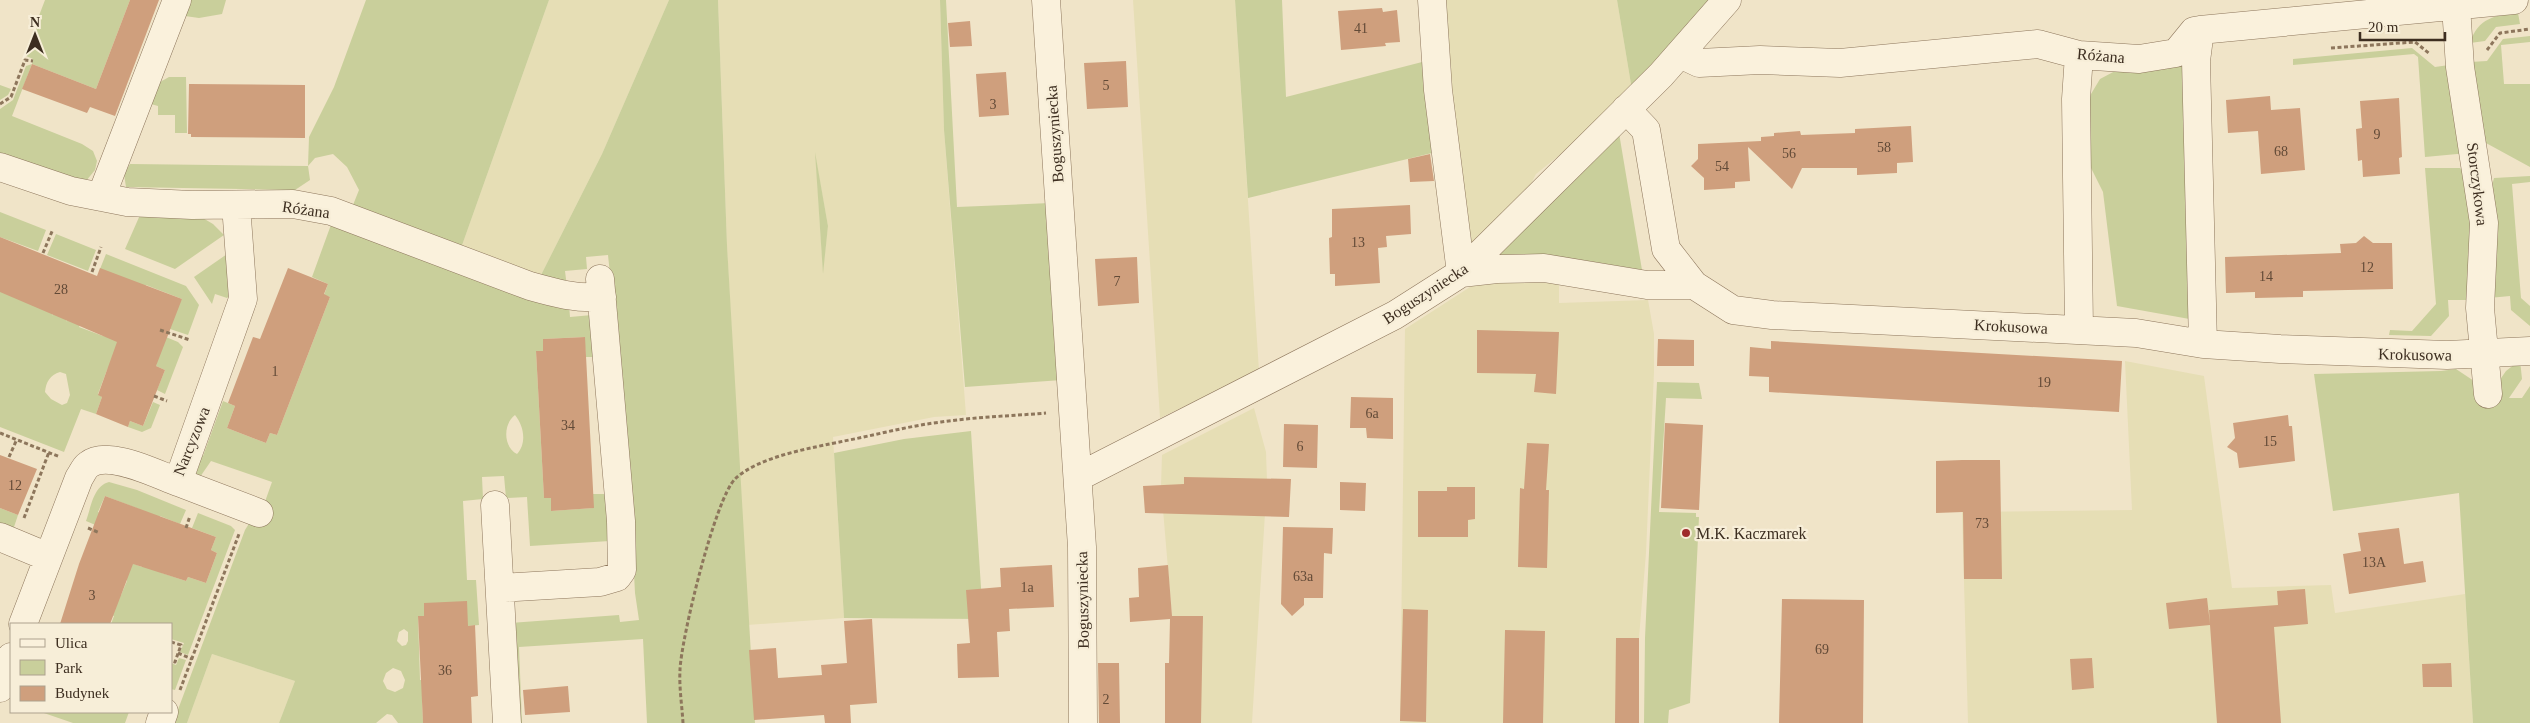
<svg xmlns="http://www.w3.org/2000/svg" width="2530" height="723" font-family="'Times New Roman',serif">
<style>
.farmland{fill:#e6deb5;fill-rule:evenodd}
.green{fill:#c9cf9b;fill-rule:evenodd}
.building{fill:#cf9f7d}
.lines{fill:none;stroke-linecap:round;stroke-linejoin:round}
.minor-casing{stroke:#8d765c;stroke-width:29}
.path{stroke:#8d765c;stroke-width:3;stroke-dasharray:4 2.5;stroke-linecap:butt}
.minor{stroke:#faf1dc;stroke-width:28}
.poi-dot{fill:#9e2a2b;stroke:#f7eed8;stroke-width:2}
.labels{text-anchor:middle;stroke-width:4.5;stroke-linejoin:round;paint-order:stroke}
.number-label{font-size:14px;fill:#624a37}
.street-label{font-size:16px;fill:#3d2e20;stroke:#f7eed8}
.poi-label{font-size:16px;fill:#3d2e20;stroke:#f7eed8;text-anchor:start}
</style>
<rect width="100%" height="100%" fill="#f0e4c8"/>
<path class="farmland" d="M549 0H669L602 154 539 279 460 251Z
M718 0H940L944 130 966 415 934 417 833 437 844 618 747 625 727 245ZM816 160 828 226 823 270 820 227Z
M1133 0H1235L1259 371 1160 418Z
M1440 0H1617L1632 90 1593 128 1536 174 1528 190 1473 250 1461 235Z
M1484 278 1559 279V303L1648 300 1654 334V372L1646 553 1639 638V723H1400L1405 329Z
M2125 361 2204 376 2232 588 2331 585 2335 613 2465 594 2473 723H1968L1962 512 2132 510Z
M1254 408 1266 452 1267 481 1252 723H1165V698H1169L1172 616 1161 486 1162 455Z
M212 654 295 681 279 723H187Z"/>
<path class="green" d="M45 0H130L96 89 32 64 12 116 82 144 93 151 97 161 95 170 86 181 33 166 0 153V109L13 100 26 66 32 64 33 59 24 55Z
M191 0H226L222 14 199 18 185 16Z
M366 0H549L460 251 351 210 359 190 347 167 333 154 315 158 308 166 310 180 295 190 126 187 124 174 130 164 308 166 309 137 334 87Z
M669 0H718L727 245 755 723H647L643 639 519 647 522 723H517L510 623 619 615 620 622 639 620 635 593 627 437 608 255 586 257 587 269 565 271 567 287 539 279 602 154Z
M940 0H946L957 207 1050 203 1062 380 965 387 944 130Z
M1235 0H1282L1286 97 1426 61 1436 152 1248 198Z
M1617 0H1711L1632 90Z
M2518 13 2520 24 2496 27 2485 41 2470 43C2478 18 2495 15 2518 13Z
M2530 36V42L2501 45 2504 84H2530V167L2486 143 2468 66 2470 62 2487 61 2503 39Z
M2412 48 2435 67 2449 65 2468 153 2425 157 2418 57 2414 54 2293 65V59Z
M2179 58 2189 70 2195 320 2117 306 2103 192 2090 166 2088 99 2100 79 2117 70Z
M169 77H186L187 133H175V115H158V106L151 104 160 82Z
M0 85 11 89 8 95 0 100Z
M1619 133 1642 270 1576 259 1494 262 1498 252Z
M815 152 828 226 823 274Z
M2425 168H2460L2471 177 2472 300H2448L2449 316 2431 336 2389 335 2390 330 2412 331 2436 304Z
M2530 176V182L2512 184 2521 298 2530 306V326L2511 310 2510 296 2489 298 2490 193 2494 178Z
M0 212 46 230 38 251 0 237Z
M140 215 201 217 213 224 224 235 175 269 125 249Z
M332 222 569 305 570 317 592 315 597 357H586L584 337 543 339V351H536L544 498H551V511L593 508V494H608L610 541 530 546 527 497 506 498 504 476 482 477 483 499 463 501 467 580H476L479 625 468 626 424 603V616H418L420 680H427L428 702H422L423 722 429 723H398L392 715 387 714 376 723H279L295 681 212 654 187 723H173L245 530 250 522 257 524 272 482 211 461 200 477 194 475 198 454 203 456 223 401 235 406 227 428 266 443 270 433 277 435 330 297 324 295 328 284 312 277ZM515 415C524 426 527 443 517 454 503 447 503 424 515 415ZM404 629 408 632V641L406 645 402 646 397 641 399 632ZM393 668 401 671 405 680 403 688 395 692 387 689 383 681 386 673Z
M56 234 96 250 88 271 47 255Z
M230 252 232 293 227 298 215 294 212 304 194 277Z
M106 254 186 286 199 305 188 335 164 327 182 299 146 285 142 295 100 269Z
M0 291 53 312 52 316 54 312 67 318 66 322 68 318 81 323 79 327 103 336 125 338 107 370 98 394 102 397 96 414 81 409 64 452 0 427ZM60 372 66 374 70 395 67 403 62 405 51 399 45 392C46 382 50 375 60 372Z
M161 335 178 342 183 347 165 394 157 390 165 370 156 366Z
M2520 360 2522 379 2509 398H2522L2530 386V723H2473L2459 493 2333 511 2314 374 2441 371 2456 369 2474 381H2499L2506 371Z
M1657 382 1699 383 1702 399 1666 398 1659 512 1696 513V517H1699L1690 703 1669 710 1668 723H1644L1645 638Z
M153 402 160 405 151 428 142 432 128 427 130 421 143 426Z
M971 431 983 619 844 618 834 453 904 439Z
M109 482 137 490 186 510 180 524 160 516 157 523 139 509 105 496 98 512 104 515 100 527 86 521C91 508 93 486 109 482Z
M0 508 18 515 12 533 0 528Z
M198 513 231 526 235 530 188 655 180 652 184 643 171 639V624H111L114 616 108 614 115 594 121 595 127 581 121 559 142 567 145 561 162 573 186 581 188 577 206 583 217 553 211 550 216 537 192 528Z
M179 658 186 660 175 690 171 689V663L176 665Z
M41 712H129L125 723H73Z"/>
<path class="building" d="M130 0H159L115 116 90 107 87 113 22 89 32 64 96 89Z
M1382 8 1383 12 1397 10 1400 42 1385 43 1386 46 1341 50 1338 11Z
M970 21 972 46 950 47 948 23Z
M1126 61 1128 107 1087 109 1084 63Z
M1006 72 1009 115 979 117 976 74Z
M189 84 305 85V138L191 137V134H188Z
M2270 96 2271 110 2300 108 2305 170 2261 174 2258 131 2228 133 2226 100Z
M2399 98 2402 157 2399 158 2400 174 2363 177 2362 160 2358 161 2356 129 2362 128 2360 101Z
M1911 126 1913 162 1897 163V173L1857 175V168H1802L1792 189 1748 147 1750 181 1735 182V188L1704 190V178L1691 166 1698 159V144L1761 141V137L1774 136V133L1800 131 1801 135 1855 133V129Z
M1430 154 1434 181 1410 182 1408 159Z
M1410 205 1411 234 1386 236 1387 247 1378 248 1380 283 1335 286V274H1330L1329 238 1332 237V209Z
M2364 236 2373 243H2392L2393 289 2303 291V297L2255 298V292L2226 293 2225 257 2341 253 2340 244 2356 243Z
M0 237 97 276 100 268 182 299 156 366 165 370 143 426 130 421 128 427 96 414 102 397 98 395 117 342 0 292Z
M1137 257 1139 303 1098 306 1095 259Z
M288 268 328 284 324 294 330 297 277 435 270 433 266 443 227 428 235 406 228 403 253 337 260 339Z
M1477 330 1559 332 1556 394 1534 392 1536 374 1477 373Z
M585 337 594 508 551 511V498H544L536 351H543V339Z
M1658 339 1694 340V366H1657Z
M1771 341 2122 361 2119 412 1769 392V377L1749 376 1750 347 1771 349Z
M1351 397 1393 398V439L1367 438 1366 428H1350Z
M2288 415 2289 426H2292L2295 461 2239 468 2237 453 2227 447 2235 438 2233 423Z
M1665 423 1703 425 1699 510 1661 508Z
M1284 424 1318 425 1317 468 1283 467Z
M1527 443 1549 444 1546 490H1549L1547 568 1518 567 1520 488 1524 489Z
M0 455 37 469 18 515 0 508Z
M1962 460H2000L2002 579H1964L1963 512 1936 513V461Z
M1184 477 1291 479 1289 517 1145 513 1143 486 1184 484Z
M1340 482 1366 483 1365 511 1340 510Z
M1447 487H1475V519L1468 520V537H1418V491H1447Z
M105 496 216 537 211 550 217 553 206 583 188 577 186 581 133 564 110 624H60L79 564Z
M1283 527 1333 528 1332 554 1324 553 1323 598H1304V605L1292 616 1281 604Z
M2399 528 2404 564 2423 561 2426 582 2349 594 2343 554 2361 551 2358 533Z
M1052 565 1054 607 1009 609 1010 631 997 632 999 677 958 678 957 644 970 643 966 590 1001 587 1000 568Z
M1168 565 1172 616H1203L1201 723H1165V663H1169L1170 619 1130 622 1129 598 1139 597 1138 568Z
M2305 589 2308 624 2274 627 2281 723H2217L2210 625 2169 629 2166 603 2207 598 2210 624 2209 610 2278 605 2277 591Z
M1782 599 1864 600 1863 723H1779Z
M467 601 468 626 475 625 478 696 471 697 472 723H423L418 616H424V603Z
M1403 609 1428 610 1426 722 1400 721Z
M872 619 877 703 850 705 851 723H825L824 715 754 720 749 650 776 648 778 678 822 675 821 665 847 663 844 621Z
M1505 630 1545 631 1543 723H1503Z
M1616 638H1639V723H1615Z
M2092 658 2094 688 2072 690 2070 659Z
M1098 663H1119L1120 723H1099Z
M2451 663 2452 687H2423L2422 664Z
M568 686 570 712 525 715 523 690Z"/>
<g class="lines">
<g class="minor-casing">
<path id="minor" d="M1046 0 1082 547 1083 723
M1432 0 1438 90 1461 273 1497 269 1544 268 1647 285H1694
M2456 6 2460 67 2484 223 2480 308 2488 394
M2200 30 2196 61 2203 344
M1680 54 1699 63 1760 60 1840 63 2038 44 2079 55 2139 59 2176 53 2194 31 2200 30 2514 0
M1626 109 1646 130 1666 249 1694 285 1733 310 1772 315 2136 333 2203 344 2280 349 2447 355 2530 351
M0 167 71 191 127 202 192 205 293 204 331 211 530 286C555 293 576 299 602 297
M101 197 177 0
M2079 329 2076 99 2079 55
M1078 477 1395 315 1461 273 1661 75 1727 0
M178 482 259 513
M495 505 507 723
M0 537 48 557
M500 588 600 582 617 577 622 570 621 521 600 279
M23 624 79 478C82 474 84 468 88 465 108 449 156 474 178 482L243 299 236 205
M0 688 11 657
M160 723 164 712"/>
</g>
<path class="path" d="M2331 48 2415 42 2430 54
M2487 50 2500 33 2530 29
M0 104 11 97 25 60 33 61
M43 253 53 229
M92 272 101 247
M160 330 190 340
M154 396 167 401
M0 433 60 457
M9 457 17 439
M24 518 49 452
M88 528 100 533
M186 528 190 516
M171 642 181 645 175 662 171 661
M178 653 192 659
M180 690 239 534
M683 723C682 706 679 687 680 670 681 639 715 499 735 479 759 456 812 448 844 441 876 435 908 426 941 422 975 417 1011 416 1046 413"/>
<use href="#minor" class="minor"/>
</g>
<circle class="poi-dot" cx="1686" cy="533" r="5"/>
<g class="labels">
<g class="number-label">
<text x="1361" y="33">41</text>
<text x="1106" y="90">5</text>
<text x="993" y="109">3</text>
<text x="2377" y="139">9</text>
<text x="1884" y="152">58</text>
<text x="2281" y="156">68</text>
<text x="1789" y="158">56</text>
<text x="1722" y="171">54</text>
<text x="1358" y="247">13</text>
<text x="2367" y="272">12</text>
<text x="2266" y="281">14</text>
<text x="1117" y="286">7</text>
<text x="61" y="294">28</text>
<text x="275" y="376">1</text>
<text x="2044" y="387">19</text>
<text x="1372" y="418">6a</text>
<text x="568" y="430">34</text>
<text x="2270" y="446">15</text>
<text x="1300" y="451">6</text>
<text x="15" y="490">12</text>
<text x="1982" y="528">73</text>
<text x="2374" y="567">13A</text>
<text x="1303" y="581">63a</text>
<text x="1027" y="592">1a</text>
<text x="92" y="600">3</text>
<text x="1822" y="654">69</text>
<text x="445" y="675">36</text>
<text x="1106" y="704">2</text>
</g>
<g class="street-label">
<text transform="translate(2101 55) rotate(5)" y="6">Różana</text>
<text transform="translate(1054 134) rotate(-94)" y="6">Boguszyniecka</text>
<text transform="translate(2478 184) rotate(83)" y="6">Storczykowa</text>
<text transform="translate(306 209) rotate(8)" y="6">Różana</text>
<text transform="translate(1425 293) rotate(-33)" y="6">Boguszyniecka</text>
<text transform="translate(2011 326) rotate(3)" y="6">Krokusowa</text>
<text transform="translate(2415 354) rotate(1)" y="6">Krokusowa</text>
<text transform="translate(191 441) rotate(-68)" y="6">Narcyzowa</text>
<text transform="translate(1082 600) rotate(-91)" y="6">Boguszyniecka</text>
</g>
<g class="poi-label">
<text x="1696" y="539">M.K. Kaczmarek</text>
</g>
</g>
<rect x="10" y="623" width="162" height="90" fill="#f7eed8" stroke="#ada18e"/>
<rect x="20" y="639" width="25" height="8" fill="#faf1dc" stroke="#ada18e"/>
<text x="55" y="648" font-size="15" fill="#3d2e20">Ulica</text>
<rect x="20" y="660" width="25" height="15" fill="#c9cf9b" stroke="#ada18e"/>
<text x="55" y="673" font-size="15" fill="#3d2e20">Park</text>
<rect x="20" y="686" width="25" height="15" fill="#cf9f7d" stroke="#ada18e"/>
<text x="55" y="698" font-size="15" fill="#3d2e20">Budynek</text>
<g transform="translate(35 35)" stroke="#f7eed8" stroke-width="4" paint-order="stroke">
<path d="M0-4L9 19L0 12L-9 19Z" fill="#3d2e20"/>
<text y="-8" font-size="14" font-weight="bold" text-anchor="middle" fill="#3d2e20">N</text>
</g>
<path d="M2360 32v8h85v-8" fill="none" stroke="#3d2e20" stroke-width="2.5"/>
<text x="2368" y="32" font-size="15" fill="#3d2e20" stroke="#f7eed8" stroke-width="4" paint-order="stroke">20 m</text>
</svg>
